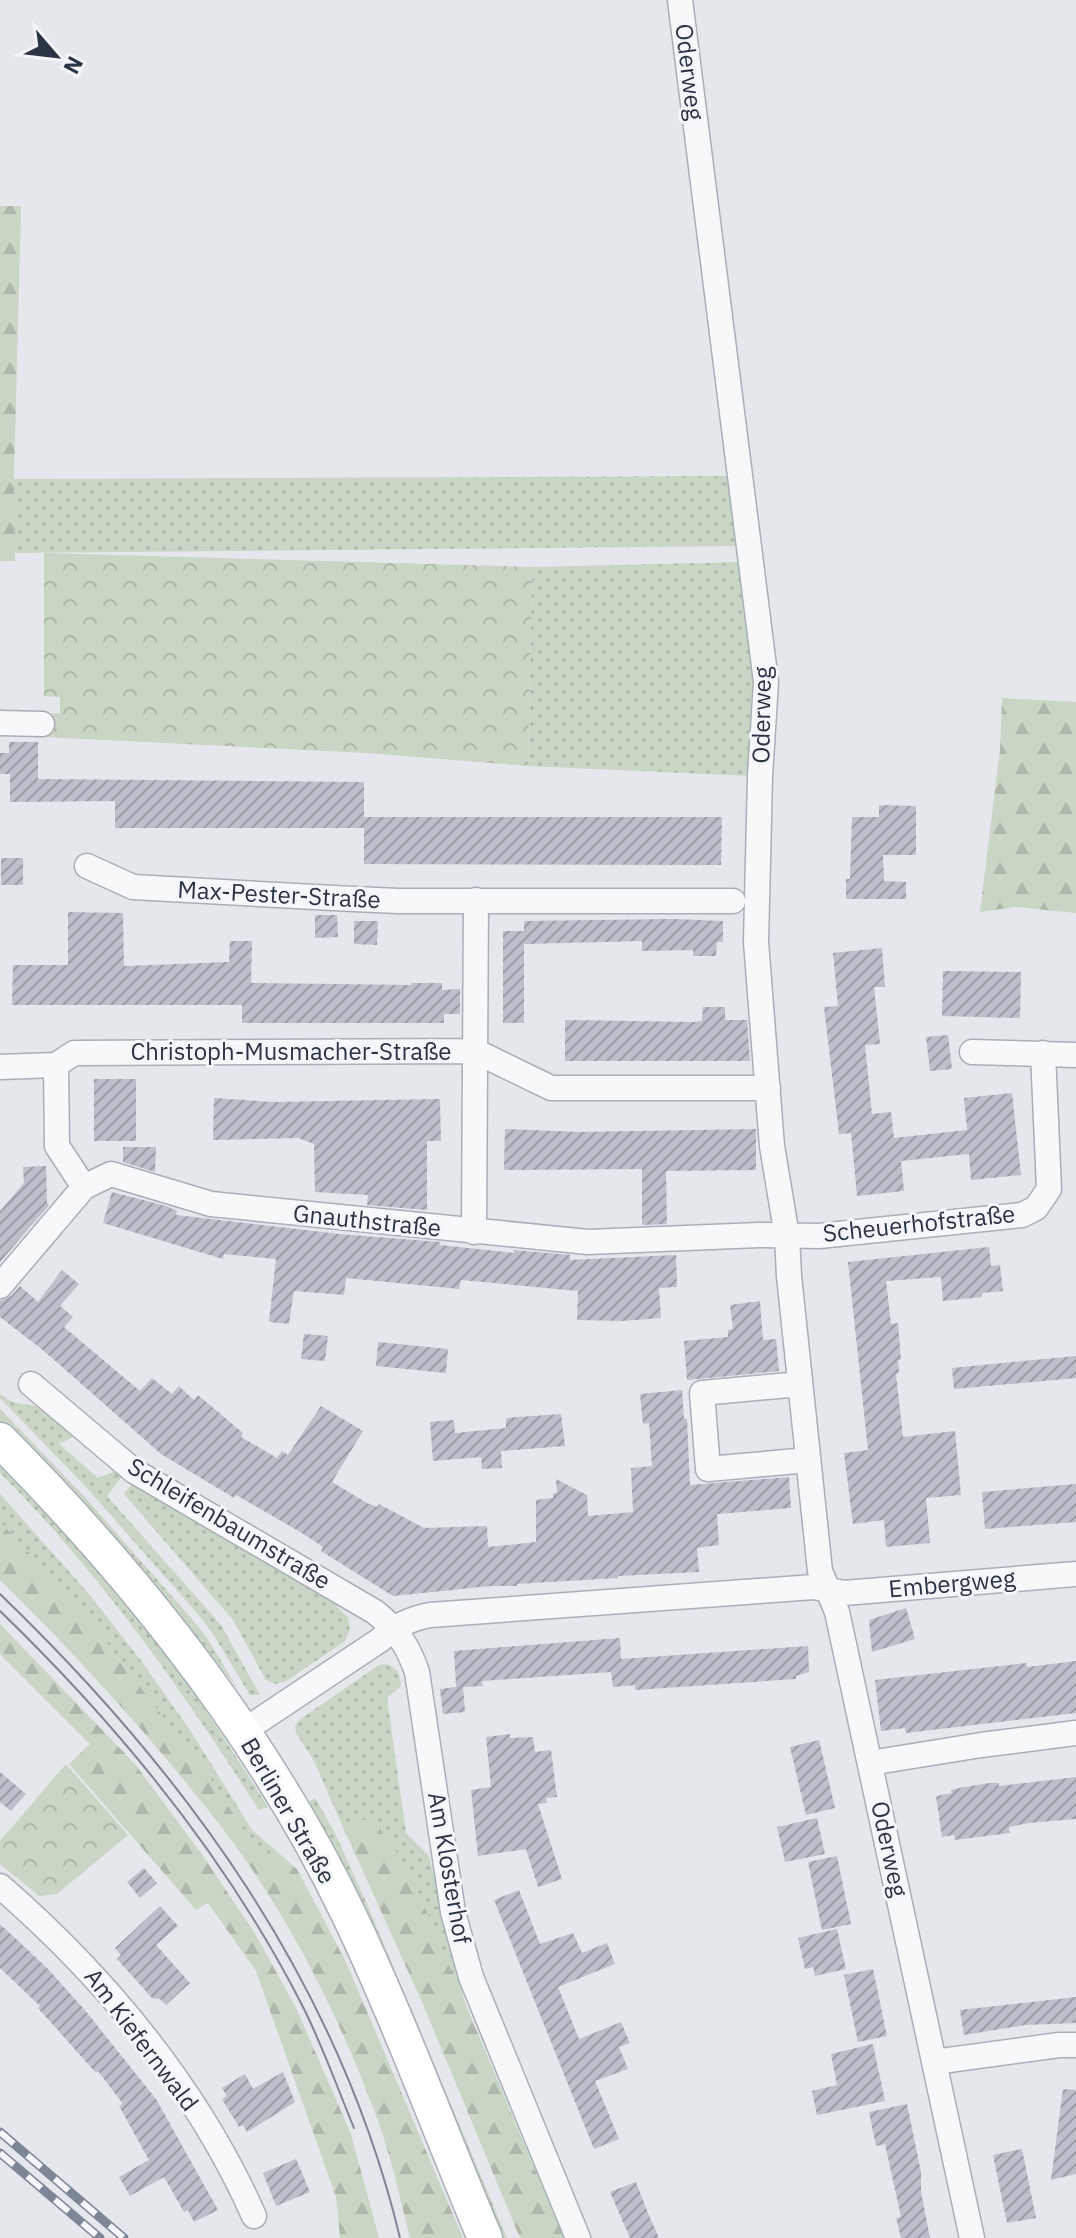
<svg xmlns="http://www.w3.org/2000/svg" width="1076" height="2238" font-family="'IBM Plex Sans',sans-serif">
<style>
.grass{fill:url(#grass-dots)}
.forest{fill:url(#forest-firs)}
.park{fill:url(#park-crowns)}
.building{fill:url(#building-hatch)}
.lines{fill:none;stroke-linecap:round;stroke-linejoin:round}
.minor-casing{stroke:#a9aeb7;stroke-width:27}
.secondary-casing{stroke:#a9aeb7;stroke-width:37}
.minor{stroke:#f7f8fa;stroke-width:24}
.secondary{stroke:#fff;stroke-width:34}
.tram{stroke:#7d8696;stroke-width:2}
.rail-casing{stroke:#7d8696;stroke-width:9}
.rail{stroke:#f4f6f9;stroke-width:6;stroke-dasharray:18;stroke-linecap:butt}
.labels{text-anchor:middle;stroke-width:6;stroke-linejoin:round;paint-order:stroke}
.street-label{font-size:24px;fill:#2b3445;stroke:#f4f6f9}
</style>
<defs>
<pattern id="grass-dots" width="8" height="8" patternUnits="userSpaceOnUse" patternTransform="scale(2)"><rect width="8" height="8" fill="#c9d6c5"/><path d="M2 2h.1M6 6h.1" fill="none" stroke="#adb8ab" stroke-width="1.8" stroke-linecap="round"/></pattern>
<pattern id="forest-firs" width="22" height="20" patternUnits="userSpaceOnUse" patternTransform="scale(2)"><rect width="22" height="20" fill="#c9d6c5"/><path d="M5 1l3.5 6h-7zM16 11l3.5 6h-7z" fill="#adb8ab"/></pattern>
<pattern id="park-crowns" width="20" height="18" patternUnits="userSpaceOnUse" patternTransform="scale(2)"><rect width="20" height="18" fill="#c9d6c5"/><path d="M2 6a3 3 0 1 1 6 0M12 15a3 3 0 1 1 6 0" fill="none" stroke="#adb8ab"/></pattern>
<pattern id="building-hatch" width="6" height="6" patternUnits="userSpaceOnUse" patternTransform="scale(2)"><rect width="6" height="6" fill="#bbc0ca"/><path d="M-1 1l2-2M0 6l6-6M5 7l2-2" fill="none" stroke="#989da6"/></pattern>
</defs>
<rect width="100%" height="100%" fill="#e4e7ec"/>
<path class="grass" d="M732 476 740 546 13 553 14 479Z
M743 562 755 682 751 776 528 766 532 567Z
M0 1394C17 1409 30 1401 47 1410 58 1416 68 1427 77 1435L59 1444 98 1478 118 1470 123 1475 107 1496 221 1625 260 1695H250L213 1634 197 1613 87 1488 0 1398Z
M0 1409 82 1494 191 1618 207 1638 238 1689C164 1596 84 1507 0 1422Z
M0 1459C35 1499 72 1537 106 1577 167 1649 218 1728 268 1807L259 1810C183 1691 101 1574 0 1473Z
M133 1482 340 1600 337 1607 348 1617 350 1629 345 1641 288 1680 276 1684 266 1680 233 1620 124 1494Z
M0 1494 89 1594 142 1662 192 1733 252 1830 297 1869 252 1843 210 1778 76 1603 0 1522Z
M387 1664C398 1669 400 1674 401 1686L387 1698 406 1833 429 1856 467 2011 411 1875 373 1818 342 1825 314 1761 296 1733 295 1726 299 1720 379 1665Z
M315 1798 333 1829 367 1904 507 2238H498L307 1803Z"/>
<path class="forest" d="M0 206H21L14 479 15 561H0Z
M1002 698 1076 702V913L1016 907 980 912 1000 750Z
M0 1522 76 1603 210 1778 252 1843 297 1869 346 1962 463 2238H410C400 2200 392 2159 378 2121 341 2020 291 1919 226 1833 157 1743 80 1659 0 1580Z
M0 1624 135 1764 201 1853 256 1935 297 2010 351 2134 379 2238H340L336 2197 256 1971 208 1903 196 1910 69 1764 90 1744 0 1654Z
M373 1818 411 1875 564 2238H520L422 2002 342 1825Z"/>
<path class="park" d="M44 553 532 567 528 766 366 753 43 737 44 714 60 713V697L44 696Z
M66 1764 128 1835 57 1894 39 1896 0 1864V1841Z"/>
<path class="building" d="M9 742H38V779L364 782V817H722L721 865 364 864V828H115V801L10 802V774H0V753H9Z
M879 805 916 806V855H883L884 881 906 882V899H846V879H850L852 817H879Z
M1 858H23V885H1Z
M68 912 123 913 124 966 229 962 230 941H252L251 983 411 985V983H442V990L460 989V1014H444V1023H242V1005H12L13 965H68Z
M315 915H337L338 937 315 938Z
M672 919 723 921V942H717L716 956H693V950L642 951V941L524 944V1023H503V931H524V921Z
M354 921H378L377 945 354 944Z
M882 948 885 987H874L880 1044 865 1045 872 1114 891 1112 894 1138 967 1130 964 1098 1012 1093 1021 1175 971 1180 969 1154 901 1161 904 1191 857 1196 851 1133 839 1134 824 1007 838 1006 833 953Z
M943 971 1021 972 1020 1018 942 1016Z
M703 1007H725V1020H747L750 1061H565V1020L693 1022 702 1021Z
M948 1035 952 1069 930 1071 926 1037Z
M94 1079H136V1141H94Z
M214 1098 273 1102 440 1099 441 1141H427V1210L367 1205 368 1195 315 1192 314 1144 298 1138 213 1140Z
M505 1129 578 1132 756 1129V1170L666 1171 667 1224 642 1225V1169L504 1170Z
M123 1147H156L155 1172 123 1162Z
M46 1166 47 1203 49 1205 0 1262V1211L24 1183 23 1167Z
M112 1192 166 1206 177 1211 176 1215 339 1234 440 1242V1245L514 1253V1250L570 1255V1260L676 1255 677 1287 659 1288 661 1318 623 1321 577 1320 578 1291 461 1280 459 1289 346 1278 344 1295 294 1291 289 1324 269 1322 276 1259 224 1254 223 1259 103 1223Z
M989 1247 991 1266 1000 1265 1003 1291 982 1293V1297L943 1301 941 1277 886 1281 891 1324 898 1323 901 1360H898L899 1373 896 1374 903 1437 955 1431 961 1495 926 1498 930 1543 886 1547 884 1520 853 1524 844 1453 868 1450 848 1262Z
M62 1270 79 1284 60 1306 73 1317 64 1327 140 1391 152 1378 172 1394 179 1386 194 1400 198 1395 243 1433 241 1437 277 1458 282 1451 288 1455 321 1406 363 1431 332 1482 367 1503 377 1507 379 1504 424 1528 487 1526 488 1547 536 1542V1500L553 1498V1493H557L556 1479 587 1495 588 1516 633 1512 631 1468 652 1466 649 1423 643 1424 640 1394 682 1390 684 1419H687L690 1485 789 1477 791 1508 717 1514 719 1545 697 1548 699 1572 618 1576V1578L517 1584V1586H491L393 1596 321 1551 323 1547 302 1533 236 1495 234 1498 161 1454 44 1351 0 1317V1301L11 1296 20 1286 38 1302Z
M760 1301 763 1340 776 1339 779 1371 687 1380 684 1341 728 1337V1330L733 1329 730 1305Z
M304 1334 328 1336 325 1361 301 1359Z
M378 1342 448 1349 446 1373 376 1366Z
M1076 1356V1378L954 1389 952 1368Z
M561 1414 565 1446 501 1451 502 1468 482 1469 481 1457 433 1461 430 1422 454 1420 455 1433 506 1428V1418Z
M1076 1484V1522L985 1529 982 1492Z
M906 1608 915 1639 872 1652 869 1620Z
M620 1638 621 1659 808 1646 809 1672 796 1676V1679L635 1690V1685L613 1687 611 1672 482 1681 483 1686 463 1687 465 1712 443 1714 440 1689 456 1687 454 1651Z
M1076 1661V1713L906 1733 905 1728 881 1731 875 1680 1026 1663 1027 1667Z
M510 1734V1738L533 1737 535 1752 551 1750 557 1797 546 1798 547 1803 538 1804 562 1879 538 1887 526 1849 478 1856 471 1790 491 1787 486 1737Z
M819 1740 835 1808 806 1815 790 1747Z
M0 1772 26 1794 11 1811 0 1802Z
M1076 1777V1819L1029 1823 1009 1827 1010 1833 955 1840 954 1835 942 1837 936 1796 952 1793 951 1790 959 1788 990 1783H999V1786Z
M817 1818 825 1854 785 1862 777 1827Z
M837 1856 851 1924 822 1930 808 1862Z
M144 1868 157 1883 140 1898 127 1882Z
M519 1890 540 1944 573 1933 582 1953 607 1943 615 1964 558 1987 579 2039 621 2022 630 2043 619 2047 628 2069 595 2081 619 2139 594 2149 494 1900Z
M160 1906 178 1926 156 1945 190 1983 166 2005 160 1999 152 1998 117 1959 121 1955 115 1948Z
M0 1924 47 1968 84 2009 156 2099 218 2210 194 2222 188 2210 184 2212 164 2177 130 2196 119 2177 149 2160 119 2106 123 2104 98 2071 96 2073 38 2008 40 2006 0 1968Z
M837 1929 846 1969 815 1976 813 1967 805 1969 798 1938Z
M873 1969 887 2036 858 2042 844 1975Z
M1076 1997V2023L1025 2025 964 2035 960 2010Z
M873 2044 885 2101 817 2115 812 2091 837 2085 831 2054Z
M283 2072 295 2102 247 2132 243 2125 239 2127 222 2099 227 2096 222 2088 245 2074 253 2089Z
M1063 2089 1076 2090V2174L1051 2180Z
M907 2104 921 2172V2192L930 2238H901L896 2218 901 2217 885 2144 876 2146 869 2112Z
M1022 2149 1036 2218 1007 2223 993 2155Z
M296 2159 310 2192 276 2206 263 2173Z
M636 2182 648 2213 659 2238H630L610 2192Z"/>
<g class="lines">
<g class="minor-casing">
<path id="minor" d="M680 0 766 682 760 776 756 942 772 1146 787 1236 789 1276 820 1571 837 1612 972 2238
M0 723 42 724
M87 866 133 887 333 898 398 901H733
M972 1052 1076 1055
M56 1065 57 1146 84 1187
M0 1067 56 1065 74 1053 475 1051 551 1088H768
M474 1232 476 900
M0 1286 84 1187 111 1174 211 1204 588 1242 759 1235 819 1236 1022 1215 1036 1208 1049 1189 1043 1053
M31 1384 134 1471 375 1612C397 1629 408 1646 417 1672L453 1912 471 1977 578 2238
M800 1384 702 1393 708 1469 808 1460
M242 1732 380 1640C396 1626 409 1619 430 1615L814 1587 844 1593 1076 1574
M870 1763 981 1745 1076 1733
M0 1886C104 1976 198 2089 254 2216
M934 2062 1059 2045H1076"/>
</g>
<g class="secondary-casing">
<path id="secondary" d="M0 1440C138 1579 264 1738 349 1915 399 2020 440 2131 485 2238"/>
</g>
<use href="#minor" class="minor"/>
<use href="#secondary" class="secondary"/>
<path class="tram" d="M0 1594C186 1773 339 1983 400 2238
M0 1611C119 1726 226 1856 302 2005 322 2044 337 2087 354 2128"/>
<g class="rail-casing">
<path id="rail" d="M0 2132 124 2238
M0 2153 100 2238"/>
</g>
<use href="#rail" class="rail"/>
</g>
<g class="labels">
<g class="street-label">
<text transform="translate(689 72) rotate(83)" y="8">Oderweg</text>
<text transform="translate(762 715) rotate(-89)" y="8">Oderweg</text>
<text transform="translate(279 895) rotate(3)" y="8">Max-Pester-Straße</text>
<text x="291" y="1060">Christoph-Musmacher-Straße</text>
<text transform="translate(367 1221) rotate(6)" y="8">Gnauthstraße</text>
<text transform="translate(919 1224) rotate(-6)" y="8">Scheuerhofstraße</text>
<text transform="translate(229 1524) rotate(31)" y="8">Schleifenbaumstraße</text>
<text transform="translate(952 1584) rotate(-5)" y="8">Embergweg</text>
<text transform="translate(288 1811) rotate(60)" y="8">Berliner Straße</text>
<text transform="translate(889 1849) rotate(78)" y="8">Oderweg</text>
<text transform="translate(449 1868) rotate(80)" y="8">Am Klosterhof</text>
<text transform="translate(141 2040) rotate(53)" y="8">Am Kiefernwald</text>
</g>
</g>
<g transform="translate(56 56) rotate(118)" stroke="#f4f6f9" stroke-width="6" paint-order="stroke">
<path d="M0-6L14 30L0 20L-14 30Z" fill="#2b3445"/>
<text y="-12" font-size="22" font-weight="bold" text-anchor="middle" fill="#2b3445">N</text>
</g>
</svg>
